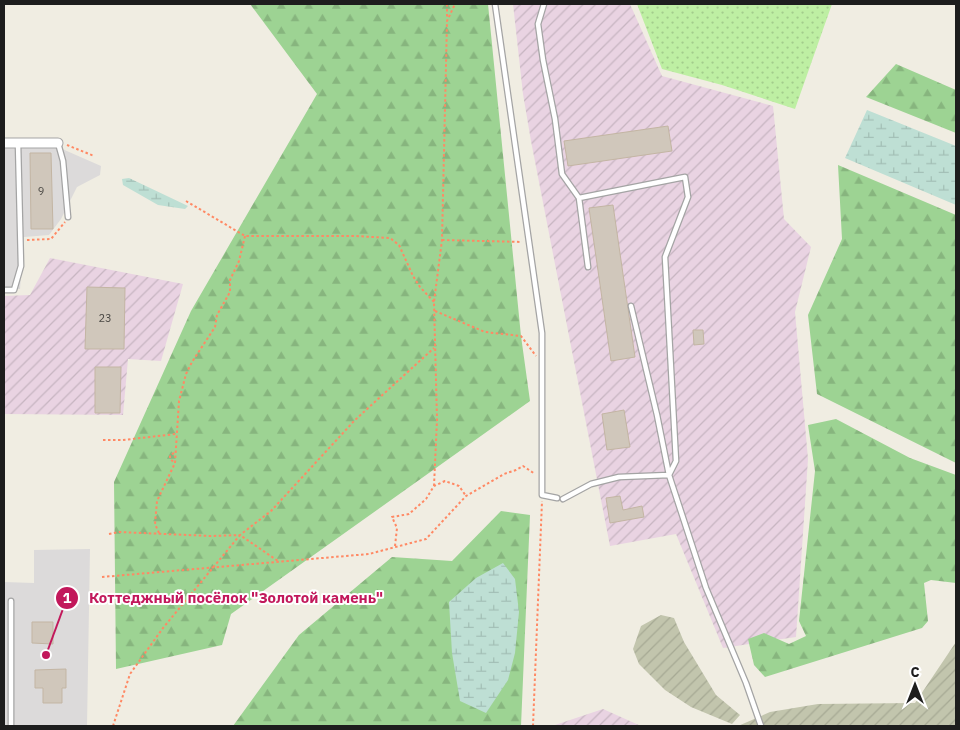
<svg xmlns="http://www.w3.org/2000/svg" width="960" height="730" font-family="'IBM Plex Sans',sans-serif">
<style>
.residential{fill:#dcdada}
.industrial{fill:url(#industrial-furrows)}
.construction{fill:url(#construction-furrows)}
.grass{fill:url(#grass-dots)}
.forest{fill:url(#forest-firs)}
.wetland{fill:url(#wetland-marsh)}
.building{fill:#d0c7bb;stroke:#c3b5a3}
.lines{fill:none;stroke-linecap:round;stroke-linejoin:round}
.service-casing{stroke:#a4a4a4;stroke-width:7}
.minor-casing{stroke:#a4a4a4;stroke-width:11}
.path{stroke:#ff8964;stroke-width:2;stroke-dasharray:2.5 2.5;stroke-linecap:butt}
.service{stroke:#fff;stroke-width:4.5}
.minor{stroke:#fff;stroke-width:9}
.labels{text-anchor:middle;stroke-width:4;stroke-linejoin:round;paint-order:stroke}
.number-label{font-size:11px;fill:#4a4844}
.leader{fill:none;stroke:#c2185b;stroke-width:2}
.callout-dot{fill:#c2185b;stroke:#fff;stroke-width:2}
.mark-label{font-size:15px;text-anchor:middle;font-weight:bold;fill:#fff}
.callout-label{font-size:15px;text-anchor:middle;font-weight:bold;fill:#c2185b;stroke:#fff;stroke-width:4;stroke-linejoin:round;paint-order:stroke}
</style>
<defs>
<pattern id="industrial-furrows" width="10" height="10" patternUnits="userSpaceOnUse" patternTransform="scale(1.25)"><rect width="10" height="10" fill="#e9d3e2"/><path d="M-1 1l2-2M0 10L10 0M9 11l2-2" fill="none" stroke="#c7b5c1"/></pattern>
<pattern id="construction-furrows" width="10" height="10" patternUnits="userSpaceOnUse" patternTransform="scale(1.25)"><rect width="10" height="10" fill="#c2c5ad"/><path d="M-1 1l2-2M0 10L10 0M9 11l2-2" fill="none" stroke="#a6a994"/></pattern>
<pattern id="grass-dots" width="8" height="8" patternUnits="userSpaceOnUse" patternTransform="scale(1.25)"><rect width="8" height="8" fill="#beefa3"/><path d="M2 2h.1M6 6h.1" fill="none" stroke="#a3cc8c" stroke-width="1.8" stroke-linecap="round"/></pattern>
<pattern id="forest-firs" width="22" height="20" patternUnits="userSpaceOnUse" patternTransform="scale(1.25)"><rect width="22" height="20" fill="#9dd393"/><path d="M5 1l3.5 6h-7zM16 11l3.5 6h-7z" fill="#87b57e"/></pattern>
<pattern id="wetland-marsh" width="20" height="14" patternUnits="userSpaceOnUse" patternTransform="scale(1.25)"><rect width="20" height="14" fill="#bedfd4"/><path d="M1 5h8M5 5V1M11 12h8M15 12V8" fill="none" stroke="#a3bfb6"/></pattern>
</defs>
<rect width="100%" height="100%" fill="#f0ede2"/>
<path class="residential" d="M23 145 60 148 101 166 100 175 77 187 61 219 49 235 24 237 20 289H4V147Z
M90 549 87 726H4V582L34 583V550Z"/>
<path class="industrial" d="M513 4H630L662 76 773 106 784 219 811 247 795 312 808 459 796 637 723 648 676 534 610 546 531 141 523 94Z
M50 258 183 284 161 361 128 359 123 415 4 414V296L30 295Z
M603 709 641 726H552Z"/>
<path class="construction" d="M661 615 674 618 684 642 716 695 740 715 732 724 691 707 665 690 639 664 633 649 641 626Z
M956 642V726H738L770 712 818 704 915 703Z"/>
<path class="grass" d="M637 4H832L795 109 722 85 662 69Z"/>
<path class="forest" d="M250 4H488L521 336 530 401 231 614 222 645 116 669 114 482 191 311 317 94Z
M896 64 956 90V133L866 97Z
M838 165 956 215V463L817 394 808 315 842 239Z
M836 419 910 458 956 475V583L931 580 924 583 928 621 922 628 765 677 754 665 748 639 764 633 789 644 806 636 799 621 815 471 808 425Z
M501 511 530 515 521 726H233L299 635 392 557 452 561Z"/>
<path class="wetland" d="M867 110 956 146V205L845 158Z
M129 178 188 206 185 209 158 205 123 185 122 179Z
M503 563 515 579 519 612 515 653 508 680 486 713 460 701 452 653 449 602 476 578Z"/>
<path class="building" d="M668 126 672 151 568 166 564 141Z
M30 153H51L53 229H31Z
M613 205 635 357 611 361 589 208Z
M87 287 125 288 124 349H85Z
M693 330H703L704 344 694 345Z
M95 367H121L120 413H95Z
M624 410 630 447 607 450 602 414Z
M620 496 623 510 642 506 644 517 610 523 606 498Z
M32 622H53V644L32 643Z
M66 669V688H62V703H43V688H35V670Z"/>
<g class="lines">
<g class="service-casing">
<path id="service" d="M495 4 542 333V495L557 498
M544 4 538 24 543 60 555 119 562 174 579 198 588 267
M58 143 63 161 68 217
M579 198 685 177 688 197 665 257 676 461 669 475
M4 290H14L21 266 18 143
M631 306 657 415 669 475 706 588 746 683 761 726
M563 499 591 484 619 477 669 475
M11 726V601"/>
</g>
<g class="minor-casing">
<path id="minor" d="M4 143H58"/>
</g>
<path class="path" d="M447 4V18
M67 145 94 156
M186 201 245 236H355L390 238 399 245 413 276 420 287 434 302
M27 240 51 239 65 222
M442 240 522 242
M435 311 485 332 521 336 536 356
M103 440H123L176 434
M174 453 170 455V459L175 463
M434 486 437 420 434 302 442 240 447 21 455 4
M159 533 155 524 157 501 175 463 179 401 186 374 192 362 215 327 217 315 230 292V280L239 261 245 236
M109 534 119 532 211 536 240 535 271 511 355 420 434 348
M395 546 397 528 392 517 409 514 426 499 434 486 445 481 459 486 466 496
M102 577 369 554 426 539 466 496 504 474 516 470 523 466 535 474
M113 726 130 674 163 628 240 535 278 561
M533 726 542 501"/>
<use href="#service" class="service"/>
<use href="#minor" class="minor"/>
</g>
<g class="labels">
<g class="number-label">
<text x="41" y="195">9</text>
<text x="105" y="322">23</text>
</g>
</g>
<path class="leader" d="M46 655L67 598"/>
<g class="callout-dot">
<circle cx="46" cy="655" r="5"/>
<circle cx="67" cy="598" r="12"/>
</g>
<g class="mark-label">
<text x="67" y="603">1</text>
</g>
<g class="callout-label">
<text x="236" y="603">Коттеджный посёлок "Золотой камень"</text>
</g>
<rect width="960" height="730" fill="none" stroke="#1d1d1d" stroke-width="10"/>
<g transform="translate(915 685)" stroke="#ffffff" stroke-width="4" paint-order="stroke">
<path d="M0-4L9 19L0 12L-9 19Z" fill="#1d1d1d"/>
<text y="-8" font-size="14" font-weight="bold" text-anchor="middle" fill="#1d1d1d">С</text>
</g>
</svg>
